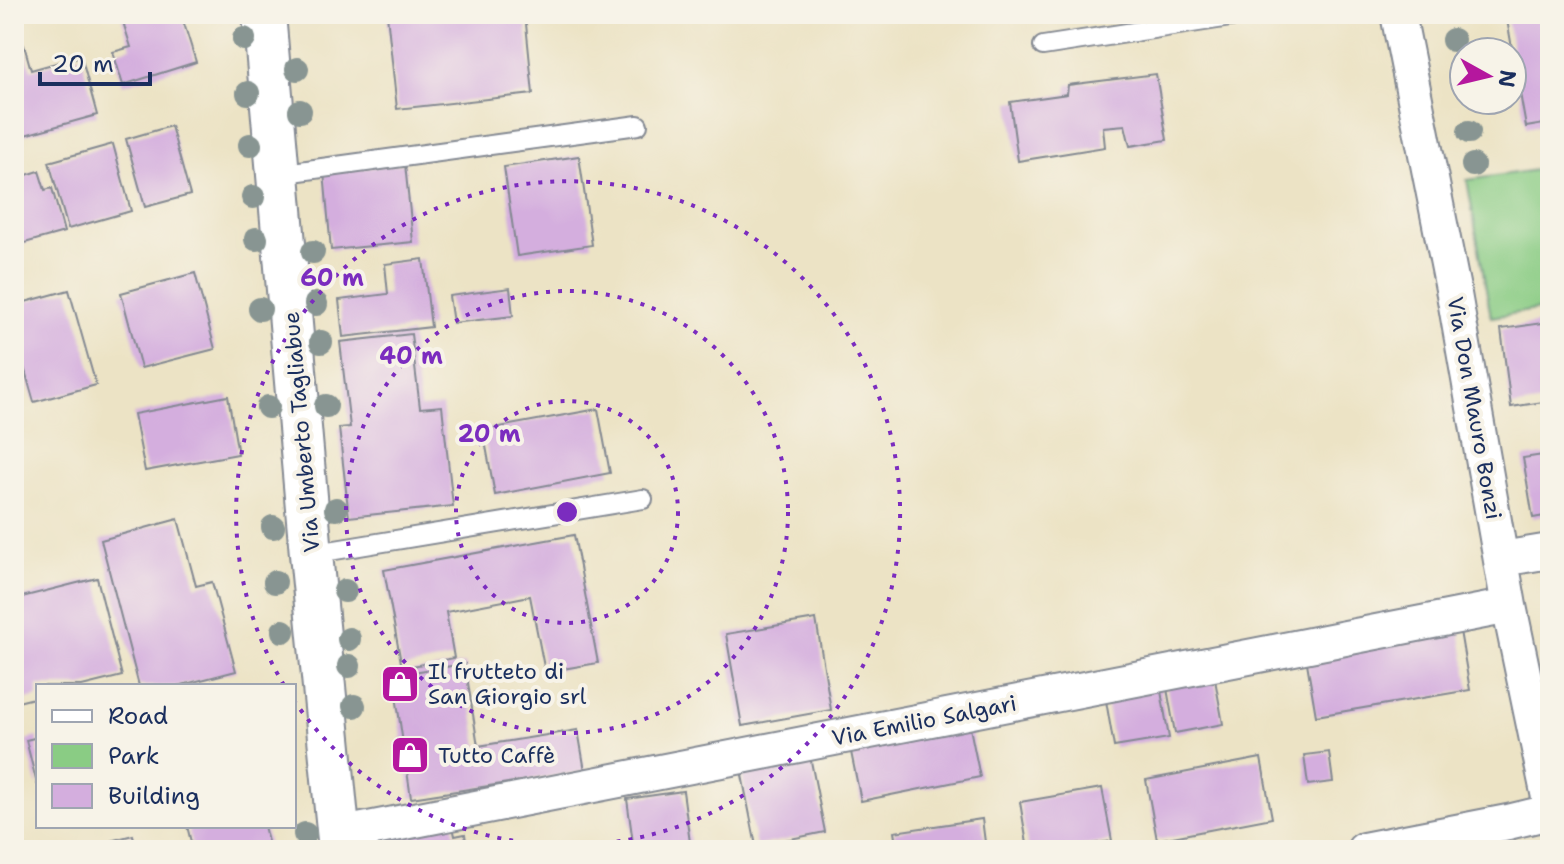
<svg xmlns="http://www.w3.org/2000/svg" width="1564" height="864" font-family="'Shantell Sans',sans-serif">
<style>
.green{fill:#8acc84;stroke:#527e71;stroke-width:2}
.building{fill:#d4aede}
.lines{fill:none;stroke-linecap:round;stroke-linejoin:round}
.service-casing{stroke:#848992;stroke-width:22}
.minor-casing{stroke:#848992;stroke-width:38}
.tertiary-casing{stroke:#848992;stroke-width:46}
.service{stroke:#fff;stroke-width:18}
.minor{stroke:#fff;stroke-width:34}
.tertiary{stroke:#fff;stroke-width:42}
.tree{fill:#889592}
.ring{fill:none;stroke:#7b2cbf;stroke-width:4;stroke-dasharray:4 8}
.labels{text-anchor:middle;stroke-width:8;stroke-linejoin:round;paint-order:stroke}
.street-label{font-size:22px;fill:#1b2f5e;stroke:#f7f3e8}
.poi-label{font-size:22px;fill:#1b2f5e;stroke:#f7f3e8;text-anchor:start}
.centre{fill:#7b2cbf;stroke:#f7f3e8;stroke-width:4}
.ring-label{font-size:24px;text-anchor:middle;font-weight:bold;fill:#7b2cbf;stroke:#f7f3e8;stroke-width:8;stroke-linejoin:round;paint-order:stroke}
</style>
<rect width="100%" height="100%" fill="#f7f3e8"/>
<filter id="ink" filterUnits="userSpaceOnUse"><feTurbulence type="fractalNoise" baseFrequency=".0125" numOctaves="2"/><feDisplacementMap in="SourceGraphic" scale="16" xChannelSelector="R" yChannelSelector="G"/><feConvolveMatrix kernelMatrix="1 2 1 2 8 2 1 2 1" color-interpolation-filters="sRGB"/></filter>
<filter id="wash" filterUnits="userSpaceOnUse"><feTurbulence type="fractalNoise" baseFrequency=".006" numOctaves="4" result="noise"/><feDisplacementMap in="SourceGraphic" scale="32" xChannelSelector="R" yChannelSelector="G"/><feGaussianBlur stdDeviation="1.8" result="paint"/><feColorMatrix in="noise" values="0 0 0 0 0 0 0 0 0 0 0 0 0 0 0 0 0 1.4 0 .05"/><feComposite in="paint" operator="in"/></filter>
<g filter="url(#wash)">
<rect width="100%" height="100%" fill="#ece3c5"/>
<path class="green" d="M1550 168V308L1491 317 1467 180Z"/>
<g id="blocks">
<path class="building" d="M139 14H181L196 62 123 85 113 52 131 47 122 19Z
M387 14H525L533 94 397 109Z
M1506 14H1550V123L1526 127Z
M24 45 31 70 81 56 97 115 14 138V48Z
M1156 74 1167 140 1130 146 1125 125 1103 127 1105 147 1018 161 1010 102 1067 94 1068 85Z
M171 126 190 195 145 207 126 139Z
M113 144 131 211 68 229 49 162Z
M579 156 592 245 517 256 504 167Z
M405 164 413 242 331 250 324 172Z
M39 171 45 190 52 188 64 232 14 246V179Z
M423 259 431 327 343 337 339 300 388 294 385 264Z
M195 273 215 349 141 368 121 293Z
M510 288 513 316 453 323 449 296Z
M69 290 96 385 34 402 14 332V305Z
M1550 322V401L1511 407 1501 329Z
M411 334 420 408 442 406 453 506 349 517 339 428 350 427 340 342Z
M228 396 238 454 145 471 134 414Z
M598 409 610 473 495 495 483 430Z
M1550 454V515L1533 518 1523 458Z
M178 519 196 586 212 582 236 671 178 686H139L101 540Z
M574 535 598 663 545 672 530 596 446 612 454 658 402 668 384 570Z
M97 578 122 676 82 686H38V697L14 703V599Z
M816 619 831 710 742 726 726 634Z
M1459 625 1470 690 1316 716 1305 651Z
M465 664 478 746 578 730 585 771 411 798 393 675Z
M1214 674 1223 724 1175 733 1166 683Z
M1160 685 1169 738 1114 747 1105 695Z
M969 723 980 777 861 801 850 747Z
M38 737V784H37L26 740Z
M1329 752 1333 782 1308 785 1304 755Z
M810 756 825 832 756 846 741 770Z
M1261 758 1272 818 1157 840 1146 780Z
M1102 788 1112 841 1057 850H1028L1020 802Z
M683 791 691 850H634L627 799Z
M982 819 986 850H897L894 832Z
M452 822 455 836 465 834 467 850H384L382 834Z
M187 826H264L270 850H193Z
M133 835 137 850H81L80 849Z"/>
</g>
</g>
<g filter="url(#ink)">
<use href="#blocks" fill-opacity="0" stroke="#848992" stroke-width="2"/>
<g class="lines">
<g class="service-casing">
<path id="service" d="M1043 46 1250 14
M278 174 638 125
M311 554 643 499"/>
</g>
<g class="minor-casing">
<path id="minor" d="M1398 14 1454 294 1509 606 1550 802
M1502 559 1550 551
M338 835 1509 606
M1364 850 1508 822 1550 812"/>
</g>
<g class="tertiary-casing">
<path id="tertiary" d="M264 14 311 554 340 850"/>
</g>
<use href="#service" class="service"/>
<use href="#minor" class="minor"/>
<use href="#tertiary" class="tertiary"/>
</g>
<g class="tree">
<circle cx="244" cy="39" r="12"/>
<circle cx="1453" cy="40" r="12"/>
<circle cx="297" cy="69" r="12"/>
<circle cx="248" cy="93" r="12"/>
<circle cx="300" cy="111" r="12"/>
<circle cx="1469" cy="132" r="12"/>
<circle cx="250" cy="145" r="12"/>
<circle cx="1473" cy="165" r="12"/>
<circle cx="253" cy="197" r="12"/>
<circle cx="256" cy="239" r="12"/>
<circle cx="313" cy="252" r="12"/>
<circle cx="316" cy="304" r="12"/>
<circle cx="260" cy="309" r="12"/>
<circle cx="321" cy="342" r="12"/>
<circle cx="326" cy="406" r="12"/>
<circle cx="268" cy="407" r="12"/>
<circle cx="336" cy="509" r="12"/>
<circle cx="273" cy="527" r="12"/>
<circle cx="275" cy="582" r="12"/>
<circle cx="345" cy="591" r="12"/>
<circle cx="283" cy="631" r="12"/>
<circle cx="349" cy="639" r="12"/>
<circle cx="349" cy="666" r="12"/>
<circle cx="354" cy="706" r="12"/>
<circle cx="305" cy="834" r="12"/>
</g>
</g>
<g class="ring">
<circle cx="567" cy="512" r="111"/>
<circle cx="567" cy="512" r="221"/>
<path d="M284 685A332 332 0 1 1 295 702"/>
</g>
<defs>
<g id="shop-square" transform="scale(2)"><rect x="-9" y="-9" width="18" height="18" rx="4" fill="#b5179e" stroke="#f7f3e8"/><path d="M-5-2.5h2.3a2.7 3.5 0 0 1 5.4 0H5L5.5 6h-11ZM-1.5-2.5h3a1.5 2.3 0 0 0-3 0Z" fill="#fff"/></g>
</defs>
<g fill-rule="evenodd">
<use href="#shop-square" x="400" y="684"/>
<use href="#shop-square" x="410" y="755"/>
</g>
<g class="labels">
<g class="street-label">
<text transform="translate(1475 408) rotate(80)" y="8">Via Don Mauro Bonzi</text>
<text transform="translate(301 432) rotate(-95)" y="8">Via Umberto Tagliabue</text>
<text transform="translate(924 720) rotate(-11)" y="8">Via Emilio Salgari</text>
</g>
<g class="poi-label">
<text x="428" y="679">Il frutteto di<tspan x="428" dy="25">San Giorgio srl</tspan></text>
<text x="438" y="763">Tutto Caffè</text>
</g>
</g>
<circle cx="567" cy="512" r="12" class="centre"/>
<g class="ring-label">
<text x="332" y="286">60 m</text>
<text x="411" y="364">40 m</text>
<text x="489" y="442">20 m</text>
</g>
<rect width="1564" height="864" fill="none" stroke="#f7f3e8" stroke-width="48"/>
<rect x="36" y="684" width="260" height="144" fill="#f7f3e8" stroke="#9fa5b1" stroke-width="2"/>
<rect x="52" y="710" width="40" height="12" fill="#ffffff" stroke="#9fa5b1" stroke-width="2"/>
<text x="108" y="724" font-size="24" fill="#1b2f5e">Road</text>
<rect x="52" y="744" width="40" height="24" fill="#8acc84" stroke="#9fa5b1" stroke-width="2"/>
<text x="108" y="764" font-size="24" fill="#1b2f5e">Park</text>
<rect x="52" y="784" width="40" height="24" fill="#d4aede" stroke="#9fa5b1" stroke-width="2"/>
<text x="108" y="804" font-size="24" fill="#1b2f5e">Building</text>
<g transform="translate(1488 76) rotate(98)"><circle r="38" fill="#f7f3e8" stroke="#9fa5b1" stroke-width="2"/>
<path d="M0-6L14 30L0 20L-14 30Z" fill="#b5179e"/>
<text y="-12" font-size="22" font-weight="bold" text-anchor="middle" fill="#1b2f5e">N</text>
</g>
<path d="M40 72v12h110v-12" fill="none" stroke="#1b2f5e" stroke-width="4"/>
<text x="52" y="72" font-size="24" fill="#1b2f5e" stroke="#f7f3e8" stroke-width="6" paint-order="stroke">20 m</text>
</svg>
